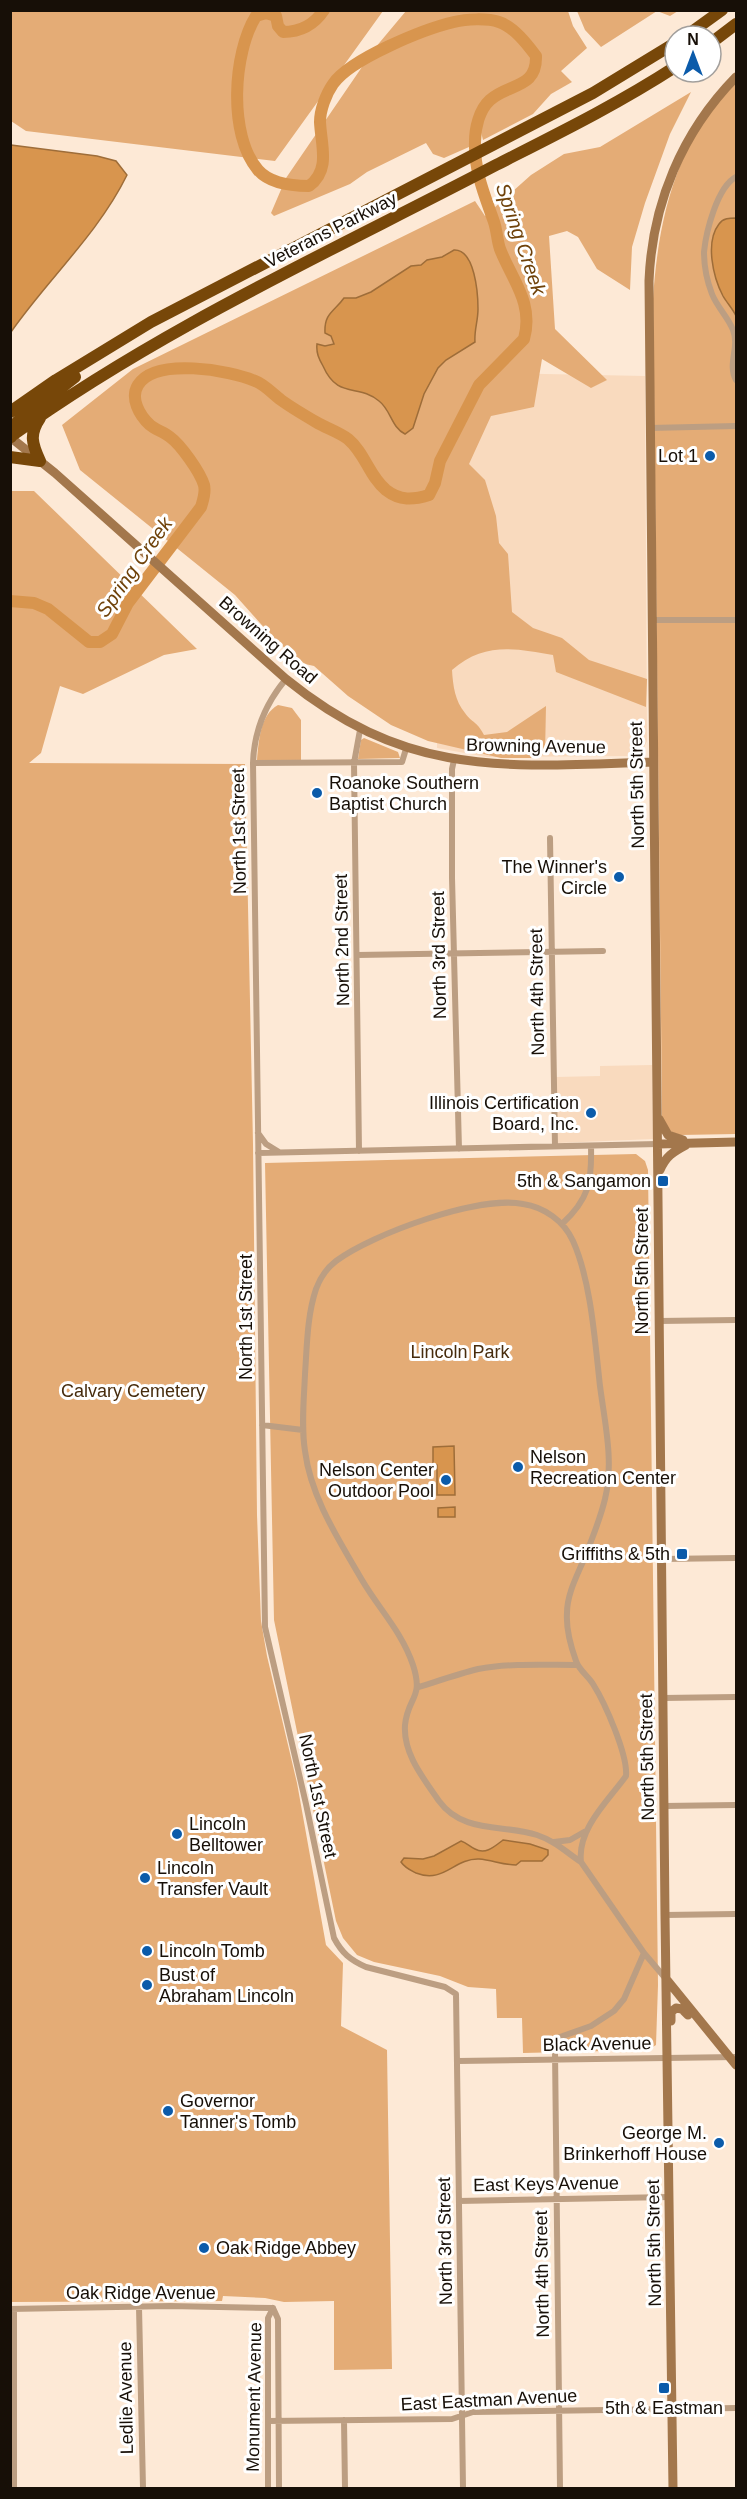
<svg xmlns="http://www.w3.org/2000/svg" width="747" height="2499" font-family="Arial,sans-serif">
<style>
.built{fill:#f9dabe}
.green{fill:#e4ac76}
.water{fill:#d8954e;stroke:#9e6d39;stroke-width:1.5}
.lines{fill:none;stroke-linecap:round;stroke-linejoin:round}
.river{stroke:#d8954e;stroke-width:12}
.street{stroke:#bc9e82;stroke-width:6}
.secondary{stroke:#a3774c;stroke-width:9}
.highway{stroke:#774709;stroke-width:12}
.poi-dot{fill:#0b5baa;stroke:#fff;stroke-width:2}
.labels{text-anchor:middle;stroke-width:6;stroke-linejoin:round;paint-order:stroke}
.street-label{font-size:18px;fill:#170f07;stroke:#fff}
.poi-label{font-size:18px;fill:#170f07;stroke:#fff;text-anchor:start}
.park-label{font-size:18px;fill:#472c0d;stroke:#fff}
.water-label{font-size:20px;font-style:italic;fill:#6f420a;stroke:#fff}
</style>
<rect width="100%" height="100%" fill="#fde9d6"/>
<path class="built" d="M502 373 645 376 647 741 643 750 635 756 487 757 437 748V653L456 457Z
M652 1065 653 1139 558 1143 556 1077 600 1076V1066Z"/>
<path class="green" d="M10 11 11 10 383 11 275 161 26 131 11 121Z
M568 11 573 26 587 48 561 71 572 82 551 94 533 114 483 140 481 132 472 124 469 147 444 158 433 154 426 143 367 172 350 184 274 216 271 213 286 178 375 48 406 11Z
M577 11H678L670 16 657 11 601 47 585 30Z
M736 83V1134L680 1135 669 1131 662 1118V1107L653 299C658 221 676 139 736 83Z
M691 92 670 134 645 203 632 247 630 290 597 269 578 237 567 231 549 236 555 329 607 380 591 388 542 359 534 407 491 416 469 464 485 480 496 516 499 543 508 554 512 612 533 628 562 638 589 660 647 679 646 707 556 672 553 655C515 648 483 642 452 670 453 686 455 701 465 713 472 723 477 721 484 735L507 732 546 706 545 754 536 758H501L428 741 391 725 348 696 314 666 305 664 276 641 235 595 80 470 62 425 133 369 475 201 485 216 531 175 564 154 600 147Z
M10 491H34L197 649 164 655 83 694 60 686 41 753 29 763 245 764 253 1144 257 1515 261 1621 267 1656 297 1783 326 1945 343 1963 341 2026 387 2050 392 2369 334 2370V2301L284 2302 265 2298 223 2296 222 2301 11 2302Z
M278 705 292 708 301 720V760H257C259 740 260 715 278 705Z
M364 738 398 752 400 758 358 759 361 740Z
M636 1154 645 1161 648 1170 658 1985 656 2045 648 2050 523 2053 522 2018H497L496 1989 468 1987 440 1976 374 1962 357 1955 343 1938 336 1921 274 1620 265 1163Z"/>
<path class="water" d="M11 145 97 156 116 161 127 175C98 234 48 279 11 332Z
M736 218V316C733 309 727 303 723 296 713 277 705 242 719 224 723 218 730 218 736 218Z
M454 250C475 249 478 294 478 309 478 321 474 331 475 342L446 360 438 368 424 394 413 428 405 434C391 427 391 410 379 401 358 383 338 400 323 366 319 359 316 353 317 344L325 346 334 344 331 336 325 333C324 313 334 312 344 298H356L371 292 411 266 421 265 427 260 442 257Z
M454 1446 455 1495H437V1465L433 1464V1447Z
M455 1507V1517H438V1508Z
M503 1840 530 1844 548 1850V1855L542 1861H521L516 1865C503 1865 492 1860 479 1859 454 1858 444 1884 416 1873 410 1870 405 1868 401 1862L404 1858 423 1859 434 1856 461 1841C467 1843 470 1847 475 1849 486 1855 495 1846 503 1840Z"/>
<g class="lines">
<path class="river" d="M10 601 34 603 48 609 89 642H100L112 634 128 603 201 507C203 500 206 493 204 485 200 472 181 445 170 437 164 432 156 430 150 425 139 415 130 398 138 385 155 357 230 370 255 381 264 384 273 394 281 400 292 408 304 415 316 422 326 428 339 432 348 439 365 453 369 476 386 490 400 501 413 500 429 495L435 483 440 461 479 385 524 339C534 303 512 280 500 249 497 240 497 231 494 222 485 196 474 171 475 142 475 128 479 110 490 100 509 83 537 89 536 56 527 44 514 27 499 22 487 18 466 19 454 22 424 29 350 59 333 84 326 94 320 110 320 122 321 145 331 170 309 186 292 186 270 184 258 170 228 135 233 53 256 16L266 13 276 16 278 26 283 32C301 32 314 25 324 10"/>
<path class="street" d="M736 177C717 187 706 232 704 252 704 266 707 281 712 294 717 307 728 317 733 330 740 347 727 364 736 380
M650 428 736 426
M652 620H736
M286 679C265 704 254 731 253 763L265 1627 306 1804 334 1938C342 1953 350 1960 366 1967L445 1987 456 1994 463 2488
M454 760 452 769V878L459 1149
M253 763 402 762 406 749
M550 838 555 1146
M357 955 603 951
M258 1133 266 1144 279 1152
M359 1151 354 763 360 730
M258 1153 658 1144
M562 1224C589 1199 592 1182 591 1146
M659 1321 736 1320
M262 1425 303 1430
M662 1559 736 1558
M419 1687C438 1681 458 1674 478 1669 511 1663 544 1665 577 1665
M663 1698 736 1697
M664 1806 736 1805
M554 1842 570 1840 584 1832
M581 1862C577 1829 608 1801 626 1776 628 1755 605 1703 593 1684 588 1676 579 1670 576 1661 571 1647 566 1627 567 1613 567 1594 577 1576 584 1559 592 1539 600 1520 605 1499 614 1462 605 1424 600 1386 595 1342 591 1281 573 1241 564 1221 544 1207 523 1204 479 1195 372 1234 336 1261 327 1268 320 1278 316 1289 307 1316 307 1346 305 1374 304 1399 301 1426 305 1451 311 1498 339 1540 362 1580 379 1609 402 1632 413 1665 424 1699 408 1696 405 1725 403 1754 424 1779 439 1801 463 1834 503 1824 537 1835 555 1841 566 1852 581 1862L644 1953 666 1979
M665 1915 736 1914
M458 2061 736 2057
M459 2201 670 2197
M139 2307 143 2488
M273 2308 278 2319 279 2488
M10 2309 170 2306 273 2308
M14 2309V2488
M344 2420 345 2488
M268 2421 452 2419 473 2412 736 2408
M268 2488V2318L273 2308
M560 2488 555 2051 560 2037 591 2026 614 2011 624 1999 644 1953"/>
<path class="secondary" d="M10 437 55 473 286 679C408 778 505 767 653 762
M659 1119 668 1135 683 1140
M658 1144 736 1142
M660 1170C666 1156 673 1152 686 1145
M667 1980 736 2065
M671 2021V2012L676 2008 682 2009 688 2015
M673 2488 665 1915 649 281C652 204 682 132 736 77"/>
<path class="highway" d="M686 36 722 10
M711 43 736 24
M10 412 56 380 151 322 593 93 675 43
M40 418C29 434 32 444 40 461
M10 437C161 328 332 251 496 165 557 134 618 104 675 67
M11 437 17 422 75 377
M10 457 40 461"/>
</g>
<g class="poi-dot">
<circle cx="710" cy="456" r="6"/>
<circle cx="317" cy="793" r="6"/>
<circle cx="619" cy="877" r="6"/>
<circle cx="591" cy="1113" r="6"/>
<rect x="657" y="1175" width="12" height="12" rx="3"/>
<circle cx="518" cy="1467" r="6"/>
<circle cx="446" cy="1480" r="6"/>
<rect x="676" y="1548" width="12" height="12" rx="3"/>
<circle cx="177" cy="1834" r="6"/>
<circle cx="145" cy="1878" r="6"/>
<circle cx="147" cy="1951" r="6"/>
<circle cx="147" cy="1985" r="6"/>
<circle cx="168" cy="2111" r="6"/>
<circle cx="719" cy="2143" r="6"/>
<circle cx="204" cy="2248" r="6"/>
<rect x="658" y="2382" width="12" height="12" rx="3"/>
</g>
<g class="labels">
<g class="street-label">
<text transform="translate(331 230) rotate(-27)" y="6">Veterans Parkway</text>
<text transform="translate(268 640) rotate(41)" y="6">Browning Road</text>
<text transform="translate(536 746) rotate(1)" y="6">Browning Avenue</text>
<text transform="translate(637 785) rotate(-91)" y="6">North 5th Street</text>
<text transform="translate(239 831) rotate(-91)" y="6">North 1st Street</text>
<text transform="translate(342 940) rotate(-91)" y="6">North 2nd Street</text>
<text transform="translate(439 955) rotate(-91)" y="6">North 3rd Street</text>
<text transform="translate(537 992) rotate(-91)" y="6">North 4th Street</text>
<text transform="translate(642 1271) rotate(-90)" y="6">North 5th Street</text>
<text transform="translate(246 1317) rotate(-90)" y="6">North 1st Street</text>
<text transform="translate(647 1757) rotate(-91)" y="6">North 5th Street</text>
<text transform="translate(318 1796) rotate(78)" y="6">North 1st Street</text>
<text transform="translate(597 2044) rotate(-1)" y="6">Black Avenue</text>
<text transform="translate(546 2184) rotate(-1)" y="6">East Keys Avenue</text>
<text transform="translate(445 2241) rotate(-91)" y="6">North 3rd Street</text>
<text transform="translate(654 2243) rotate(-91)" y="6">North 5th Street</text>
<text transform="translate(542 2274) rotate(-91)" y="6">North 4th Street</text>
<text x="141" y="2299">Oak Ridge Avenue</text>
<text transform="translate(254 2397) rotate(-89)" y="6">Monument Avenue</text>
<text transform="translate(126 2398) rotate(-91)" y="6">Ledlie Avenue</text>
<text transform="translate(489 2400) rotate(-3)" y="6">East Eastman Avenue</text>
</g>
<g class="poi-label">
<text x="698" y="462" text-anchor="end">Lot 1</text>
<text x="329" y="789">Roanoke Southern<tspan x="329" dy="21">Baptist Church</tspan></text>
<text x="607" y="873" text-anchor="end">The Winner's<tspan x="607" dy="21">Circle</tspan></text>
<text x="579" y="1109" text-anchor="end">Illinois Certification<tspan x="579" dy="21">Board, Inc.</tspan></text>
<text x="651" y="1187" text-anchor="end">5th &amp; Sangamon</text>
<text x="530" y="1463">Nelson<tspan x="530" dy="21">Recreation Center</tspan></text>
<text x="434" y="1476" text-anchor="end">Nelson Center<tspan x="434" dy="21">Outdoor Pool</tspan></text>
<text x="670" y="1560" text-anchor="end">Griffiths &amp; 5th</text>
<text x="189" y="1830">Lincoln<tspan x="189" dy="21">Belltower</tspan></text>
<text x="157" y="1874">Lincoln<tspan x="157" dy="21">Transfer Vault</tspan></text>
<text x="159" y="1957">Lincoln Tomb</text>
<text x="159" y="1981">Bust of<tspan x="159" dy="21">Abraham Lincoln</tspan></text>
<text x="180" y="2107">Governor<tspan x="180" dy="21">Tanner's Tomb</tspan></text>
<text x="707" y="2139" text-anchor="end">George M.<tspan x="707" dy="21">Brinkerhoff House</tspan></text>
<text x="216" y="2254">Oak Ridge Abbey</text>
<text x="664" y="2414" text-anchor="middle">5th &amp; Eastman</text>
</g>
<g class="park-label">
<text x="460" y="1358">Lincoln Park</text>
<text x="133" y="1397">Calvary Cemetery</text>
</g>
<g class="water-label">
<text transform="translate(521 239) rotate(71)" y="7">Spring Creek</text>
<text transform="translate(134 567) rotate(-55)" y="7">Spring Creek</text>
</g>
</g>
<rect width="747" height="2499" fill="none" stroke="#170f07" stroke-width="24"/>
<g transform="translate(693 54)"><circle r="28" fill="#ffffff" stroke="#a29f9c" stroke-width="1.5"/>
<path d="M0-4.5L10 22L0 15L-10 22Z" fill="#0b5baa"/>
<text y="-9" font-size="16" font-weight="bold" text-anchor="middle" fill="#170f07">N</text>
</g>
</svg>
